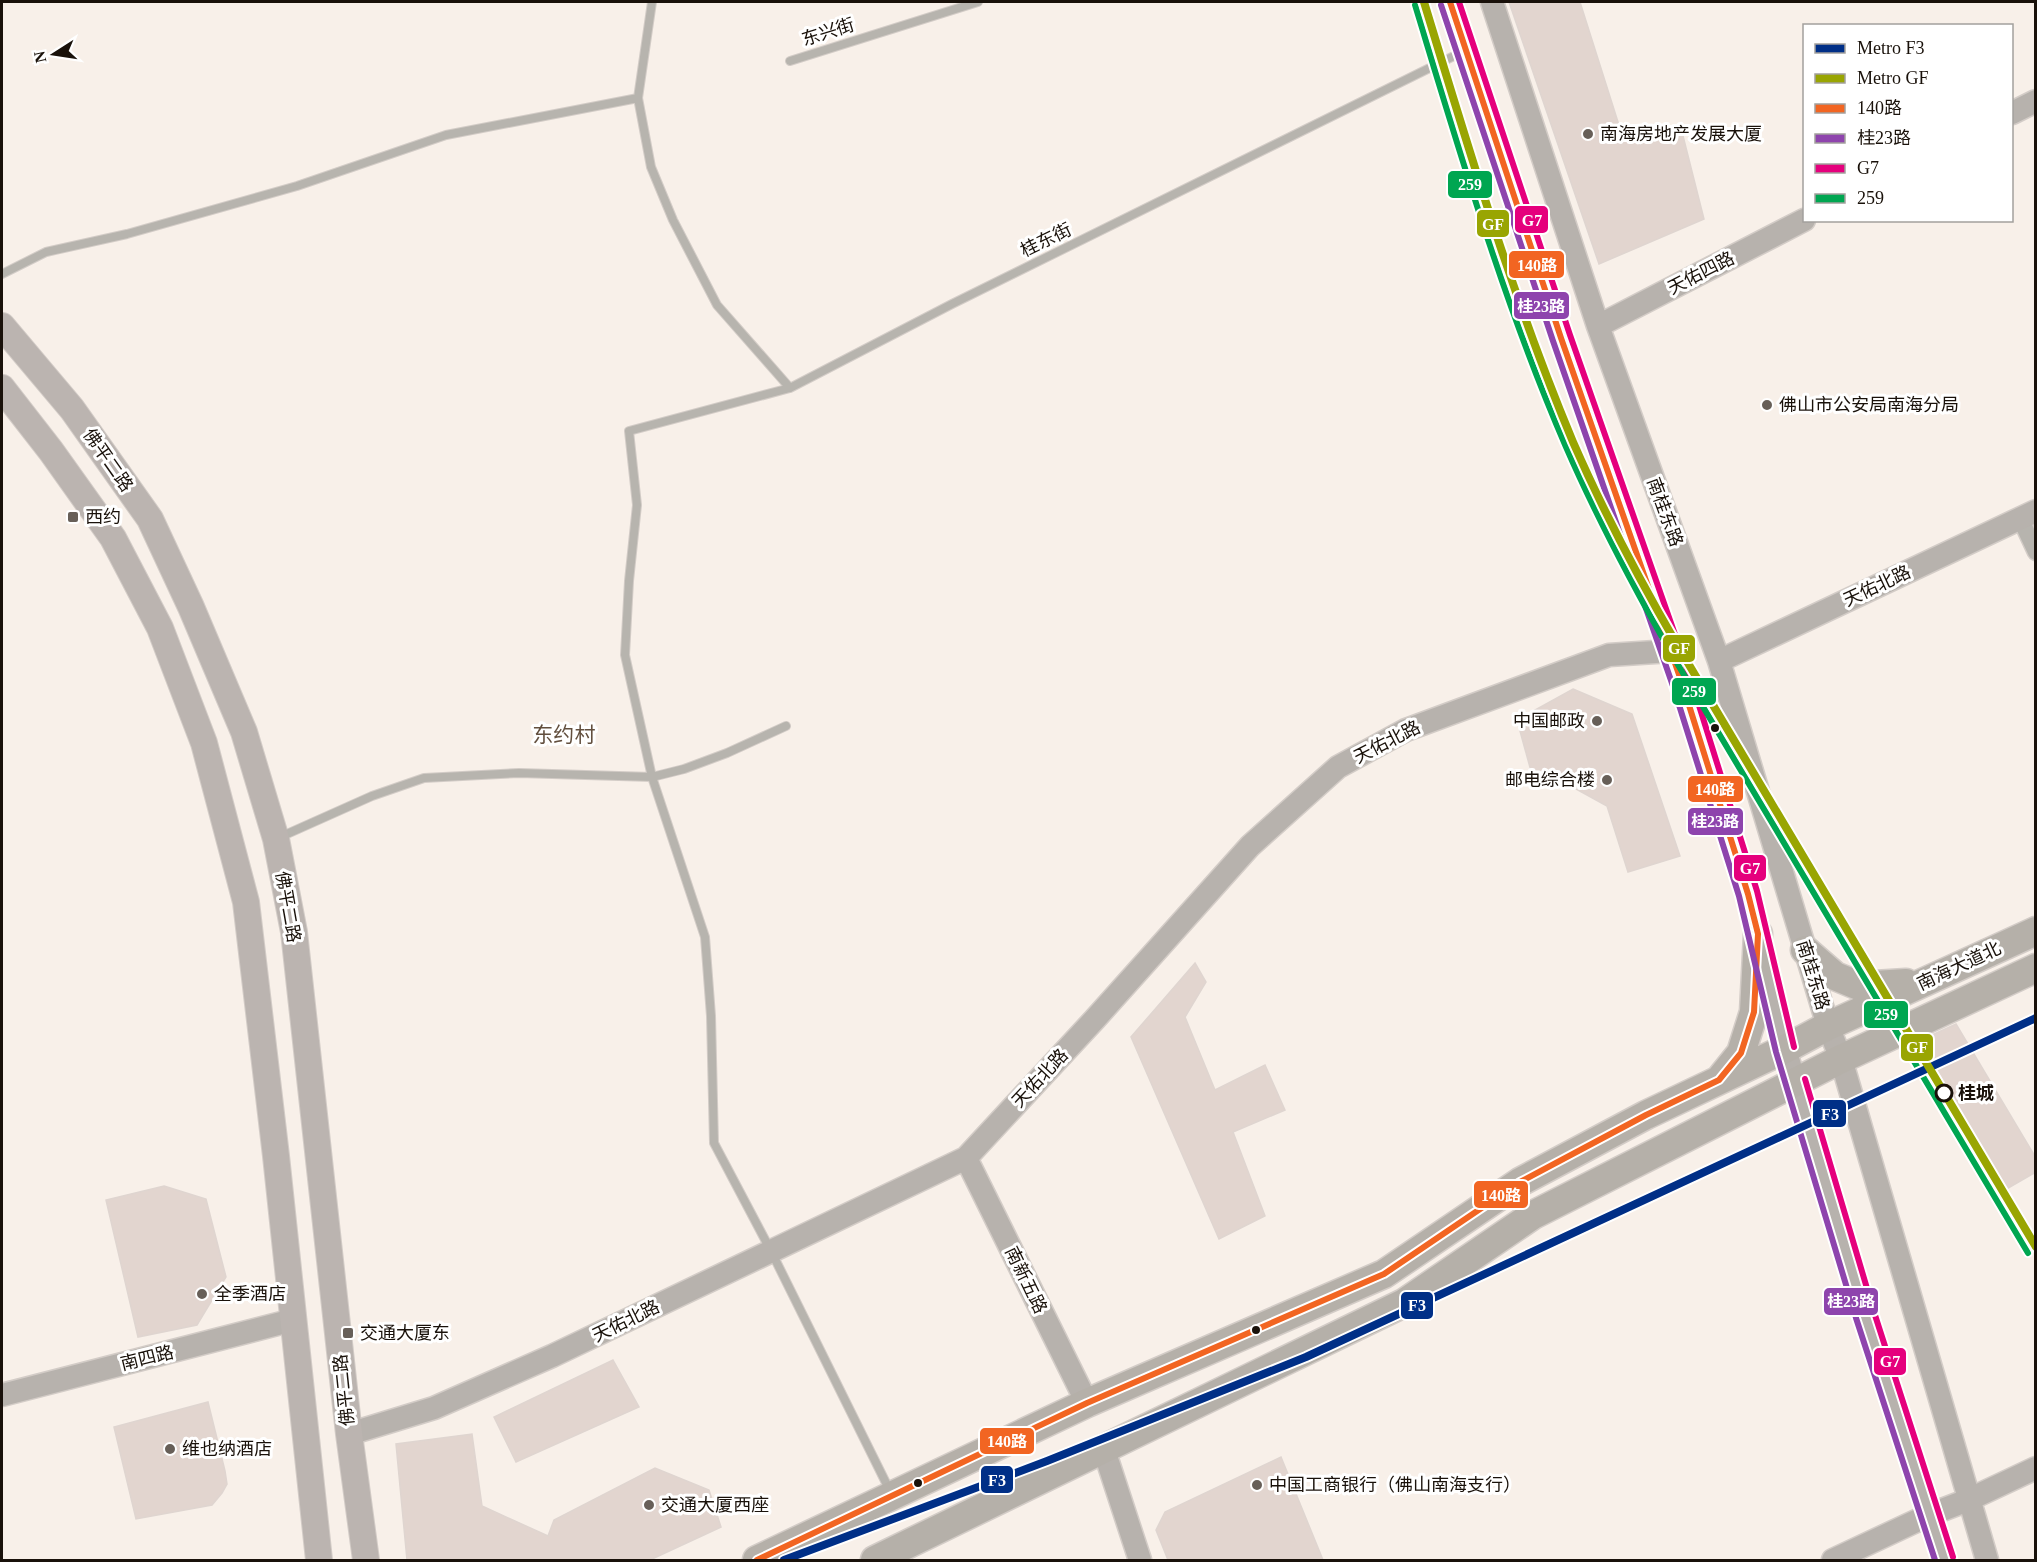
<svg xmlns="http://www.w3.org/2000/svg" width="2037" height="1562" font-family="'Times New Roman','Noto Sans SC',serif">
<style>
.building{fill:#e2d5cf;stroke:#dfd5d0;stroke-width:1.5}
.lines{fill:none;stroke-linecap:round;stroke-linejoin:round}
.lane-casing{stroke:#d3ccc7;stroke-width:10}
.street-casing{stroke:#d3ccc7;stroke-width:19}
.secondary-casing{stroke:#d3ccc7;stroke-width:25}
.primary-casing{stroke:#d3ccc7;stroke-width:28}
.highway-casing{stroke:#d3ccc7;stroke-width:31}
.lane{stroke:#b7b4ae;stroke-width:8}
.street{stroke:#b7b4ae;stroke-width:16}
.secondary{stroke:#b7b2ad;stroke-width:22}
.primary{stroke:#bbb4b0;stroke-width:26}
.highway{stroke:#b5b0a9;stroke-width:28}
.bus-1-casing{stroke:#fff;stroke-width:10}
.bus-2-casing{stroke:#fff;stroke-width:10}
.bus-3-casing{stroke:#fff;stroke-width:10}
.bus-4-casing{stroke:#fff;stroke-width:10}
.bus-1{stroke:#f26522;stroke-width:6}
.bus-2{stroke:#8e44ad;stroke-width:6}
.bus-3{stroke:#e5007d;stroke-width:6}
.bus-4{stroke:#00a651;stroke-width:6}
.metro-1-casing{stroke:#fff;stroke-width:12}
.metro-2-casing{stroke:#fff;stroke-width:12}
.metro-1{stroke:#002f87;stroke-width:8}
.metro-2{stroke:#99a502;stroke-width:8}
.poi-dot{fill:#675f58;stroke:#fff;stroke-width:2}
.bus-dot{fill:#19110a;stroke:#fff;stroke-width:2}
.stop-dot{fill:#fff;stroke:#19110a;stroke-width:3}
.labels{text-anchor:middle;stroke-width:6;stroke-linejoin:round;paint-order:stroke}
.street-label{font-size:18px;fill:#19110a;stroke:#fff}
.poi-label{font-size:18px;fill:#19110a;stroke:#fff;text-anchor:start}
.stop-label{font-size:18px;font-weight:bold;fill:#19110a;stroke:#fff;text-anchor:start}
.quarter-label{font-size:21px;fill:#624f3e;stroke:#fff}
.line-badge{stroke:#fff;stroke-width:2}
.badge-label{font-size:16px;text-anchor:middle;font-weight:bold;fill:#fff}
</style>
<rect width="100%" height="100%" fill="#f8f0e9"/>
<path class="building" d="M1509 2H1580L1624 141 1681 128 1704 219 1599 264Z
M1573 689 1632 714 1680 856 1628 872 1607 806 1558 779 1534 782 1517 720Z
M1195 963 1206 982 1185 1017 1215 1090 1265 1065 1285 1110 1233 1132 1265 1216 1219 1239 1131 1037Z
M1956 1024 2036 1158V1172L1998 1194 1910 1045Z
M164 1186 206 1199 226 1277 197 1325 138 1337 106 1200Z
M613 1360 639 1407 516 1462 494 1417Z
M208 1402 225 1471 227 1484 222 1493 212 1505 136 1519 114 1427Z
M472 1434 482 1506 548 1536 554 1520 655 1468 709 1490 721 1527 650 1560H407L396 1444Z
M1281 1457 1323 1560H1168L1156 1530 1165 1512Z"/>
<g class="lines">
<g class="lane-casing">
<path id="lane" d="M652 2 638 98 651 167 673 220 717 305 790 388
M790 61 978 2
M2 274 46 252 127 234 297 186 446 135 638 98
M278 838 372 796 424 778 519 773 652 777 684 769 727 753 786 726
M891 1493 771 1251 714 1143 711 1016 705 937 652 777 625 655 629 581 637 505 629 431 790 388 952 304 1464 51"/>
</g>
<g class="street-casing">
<path id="street" d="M2020 518 2036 552"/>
</g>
<g class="secondary-casing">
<path id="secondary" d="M1450 2 1561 338 1683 686 1748 894 1785 1049 1865 1315 1944 1560
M1492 2 1598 326 1719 661 1828 1026 1841 1059 1987 1560
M2012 113 2036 101
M1598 326 1804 220
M1719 661 2036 511
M966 1158 1087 1403
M2 1395 293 1320
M349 1434 434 1408 552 1356 966 1158 1095 1019 1250 846 1338 767 1406 730 1609 655 1671 651
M1104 1450 1140 1560
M1833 1560 1929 1515 1968 1500 2036 1468"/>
</g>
<g class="primary-casing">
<path id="primary" d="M2 326 72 409 150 519 191 607 244 732 276 839 294 932 349 1434 366 1560
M2 388 51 451 113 538 160 628 204 743 246 902 276 1156 319 1560"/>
</g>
<g class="highway-casing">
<path id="highway" d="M1805 950 1835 976 1859 986 1906 983
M1720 1079 1741 1053 1754 1012 1758 934
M757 1560 1087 1403 1384 1274 1520 1182 1646 1115 1785 1049 1828 1026 2036 931
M875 1560 1404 1303 1533 1215 1841 1059 2036 968"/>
</g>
<use href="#lane" class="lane"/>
<use href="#street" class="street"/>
<use href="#secondary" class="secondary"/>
<use href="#primary" class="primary"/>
<use href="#highway" class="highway"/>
<g class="bus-1-casing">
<path id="bus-1" d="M757 1560 1087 1403 1384 1274 1520 1182 1646 1115 1719 1080 1741 1053 1754 1012 1758 934 1748 894 1683 686 1561 338 1450 2"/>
</g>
<g class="bus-2-casing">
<path id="bus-2" d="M1441 5 1553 341 1674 689 1739 896 1776 1052 1856 1318 1935 1560"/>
</g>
<g class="bus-3-casing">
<path id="bus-3" d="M1459 2 1570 335 1692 683 1757 891 1794 1047
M1805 1079 1874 1312 1953 1557"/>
</g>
<g class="bus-4-casing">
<path id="bus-4" d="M1415 5C1460 153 1504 304 1566 447 1597 518 1633 586 1671 653L2028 1253"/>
</g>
<use href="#bus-1" class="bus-1"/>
<use href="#bus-2" class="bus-2"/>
<use href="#bus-3" class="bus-3"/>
<use href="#bus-4" class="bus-4"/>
<g class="metro-1-casing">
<path id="metro-1" d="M784 1560 1047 1461 1306 1357 2036 1018"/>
</g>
<g class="metro-2-casing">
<path id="metro-2" d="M1424 2C1469 150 1513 299 1573 442 1604 513 1640 581 1679 648L2036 1247"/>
</g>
<use href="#metro-1" class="metro-1"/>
<use href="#metro-2" class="metro-2"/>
</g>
<g class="poi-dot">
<circle cx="1588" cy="134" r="6"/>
<circle cx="1767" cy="405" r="6"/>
<rect x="67" y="511" width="12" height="12" rx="3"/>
<circle cx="1597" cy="721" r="6"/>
<circle cx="1607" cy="780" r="6"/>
<circle cx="202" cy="1294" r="6"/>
<rect x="342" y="1327" width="12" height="12" rx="3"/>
<circle cx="170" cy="1449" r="6"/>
<circle cx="1257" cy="1485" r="6"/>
<circle cx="649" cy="1505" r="6"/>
</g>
<g class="bus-dot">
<circle cx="1715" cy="728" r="5"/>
<circle cx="1256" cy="1330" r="5"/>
<circle cx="918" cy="1483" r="5"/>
</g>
<circle class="stop-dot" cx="1944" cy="1093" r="8"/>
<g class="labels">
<g class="street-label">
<text transform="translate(828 32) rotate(-17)" y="6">东兴街</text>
<text transform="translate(1046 240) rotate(-26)" y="6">桂东街</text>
<text transform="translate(1701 273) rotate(-27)" y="6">天佑四路</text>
<text transform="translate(108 460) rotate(55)" y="6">佛平二路</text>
<text transform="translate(1665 512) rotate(70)" y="6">南桂东路</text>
<text transform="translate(1877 586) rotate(-25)" y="6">天佑北路</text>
<text transform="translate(1387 742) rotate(-27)" y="6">天佑北路</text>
<text transform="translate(288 907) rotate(80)" y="6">佛平二路</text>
<text transform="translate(1959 966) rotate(-25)" y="6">南海大道北</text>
<text transform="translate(1813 975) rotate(73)" y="6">南桂东路</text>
<text transform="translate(1040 1078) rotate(-47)" y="6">天佑北路</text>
<text transform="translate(1026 1280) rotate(64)" y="6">南新五路</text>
<text transform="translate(626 1321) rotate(-26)" y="6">天佑北路</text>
<text transform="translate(147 1358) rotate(-14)" y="6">南四路</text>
<text transform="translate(344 1390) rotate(-96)" y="6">佛平二路</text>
</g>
<g class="poi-label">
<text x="1600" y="140">南海房地产发展大厦</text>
<text x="1779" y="411">佛山市公安局南海分局</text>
<text x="85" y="523">西约</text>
<text x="1585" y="727" text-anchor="end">中国邮政</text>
<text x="1595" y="786" text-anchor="end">邮电综合楼</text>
<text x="214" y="1300">全季酒店</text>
<text x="360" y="1339">交通大厦东</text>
<text x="182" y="1455">维也纳酒店</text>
<text x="1269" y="1491">中国工商银行（佛山南海支行）</text>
<text x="661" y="1511">交通大厦西座</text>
</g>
<g class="stop-label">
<text x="1958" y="1099">桂城</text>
</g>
<g class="quarter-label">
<text x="564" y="742">东约村</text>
</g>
</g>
<g class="line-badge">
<rect x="1447" y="170" width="46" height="29" rx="6" fill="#00a651"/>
<rect x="1514" y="205" width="35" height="29" rx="6" fill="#e5007d"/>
<rect x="1476" y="209" width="34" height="29" rx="6" fill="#99a502"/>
<rect x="1508" y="250" width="57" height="29" rx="6" fill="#f26522"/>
<rect x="1513" y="291" width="57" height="29" rx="6" fill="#8e44ad"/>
<rect x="1662" y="634" width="34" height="29" rx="6" fill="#99a502"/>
<rect x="1671" y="677" width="46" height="29" rx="6" fill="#00a651"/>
<rect x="1687" y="775" width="57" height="28" rx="6" fill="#f26522"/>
<rect x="1687" y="807" width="57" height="29" rx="6" fill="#8e44ad"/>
<rect x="1733" y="854" width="34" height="28" rx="6" fill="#e5007d"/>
<rect x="1863" y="1000" width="46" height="29" rx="6" fill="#00a651"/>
<rect x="1900" y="1033" width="34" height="29" rx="6" fill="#99a502"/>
<rect x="1812" y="1099" width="35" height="29" rx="6" fill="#002f87"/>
<rect x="1473" y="1180" width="56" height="29" rx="6" fill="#f26522"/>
<rect x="1823" y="1287" width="56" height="29" rx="6" fill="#8e44ad"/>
<rect x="1400" y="1291" width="34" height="29" rx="6" fill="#002f87"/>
<rect x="1873" y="1347" width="34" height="29" rx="6" fill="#e5007d"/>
<rect x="979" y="1427" width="56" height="28" rx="6" fill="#f26522"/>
<rect x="980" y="1465" width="34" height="29" rx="6" fill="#002f87"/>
</g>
<g class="badge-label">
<text x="1470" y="190">259</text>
<text x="1532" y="226">G7</text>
<text x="1493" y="230">GF</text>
<text x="1537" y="271">140路</text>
<text x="1541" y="312">桂23路</text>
<text x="1679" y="654">GF</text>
<text x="1694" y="697">259</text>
<text x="1715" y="795">140路</text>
<text x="1715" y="827">桂23路</text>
<text x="1750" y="874">G7</text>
<text x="1886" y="1020">259</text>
<text x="1917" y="1053">GF</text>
<text x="1830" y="1120">F3</text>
<text x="1501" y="1201">140路</text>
<text x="1851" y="1307">桂23路</text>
<text x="1417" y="1311">F3</text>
<text x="1890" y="1367">G7</text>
<text x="1007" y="1447">140路</text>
<text x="997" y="1486">F3</text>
</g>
<rect width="2037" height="1562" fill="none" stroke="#19110a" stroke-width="6"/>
<rect x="1803" y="24" width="210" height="198" fill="#ffffff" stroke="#a3a09d" stroke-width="1.5"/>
<rect x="1815" y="44" width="30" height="9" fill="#002f87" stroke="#a3a09d" stroke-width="1.5"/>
<text x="1857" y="54" font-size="18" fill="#19110a">Metro F3</text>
<rect x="1815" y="74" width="30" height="9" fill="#99a502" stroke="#a3a09d" stroke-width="1.5"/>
<text x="1857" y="84" font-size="18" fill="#19110a">Metro GF</text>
<rect x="1815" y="104" width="30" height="9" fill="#f26522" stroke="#a3a09d" stroke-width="1.5"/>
<text x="1857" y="114" font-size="18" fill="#19110a">140路</text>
<rect x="1815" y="134" width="30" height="9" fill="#8e44ad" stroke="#a3a09d" stroke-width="1.5"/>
<text x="1857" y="144" font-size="18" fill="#19110a">桂23路</text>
<rect x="1815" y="164" width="30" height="9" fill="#e5007d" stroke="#a3a09d" stroke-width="1.5"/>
<text x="1857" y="174" font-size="18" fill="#19110a">G7</text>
<rect x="1815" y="194" width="30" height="9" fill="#00a651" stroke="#a3a09d" stroke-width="1.5"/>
<text x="1857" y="204" font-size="18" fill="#19110a">259</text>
<g transform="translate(54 54) rotate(258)" stroke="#ffffff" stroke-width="4.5" paint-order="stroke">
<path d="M0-4.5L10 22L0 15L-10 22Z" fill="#19110a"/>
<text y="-9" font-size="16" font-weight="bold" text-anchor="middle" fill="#19110a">N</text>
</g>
</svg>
